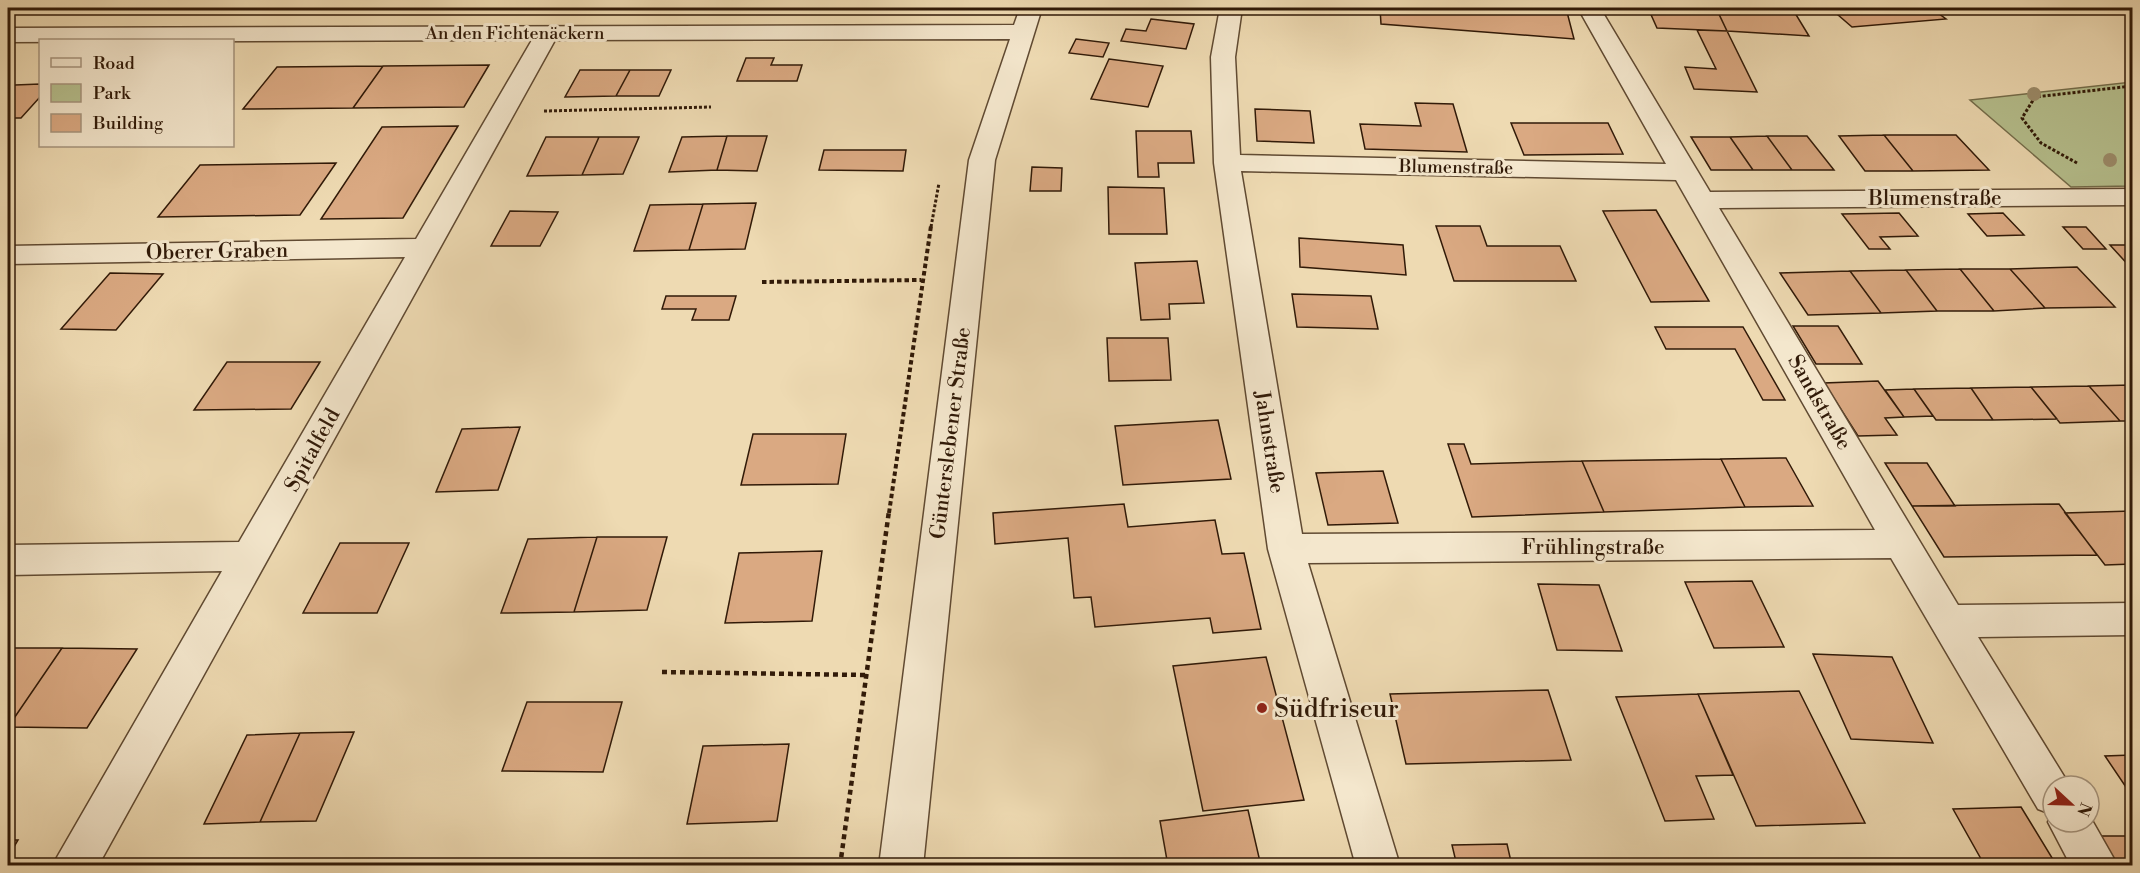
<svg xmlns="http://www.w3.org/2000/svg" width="2140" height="873" font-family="'Libre Bodoni',serif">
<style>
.green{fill:#b6c08e;stroke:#746d4b;stroke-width:1.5}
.building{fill:#daa982;stroke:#311a08;stroke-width:1.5}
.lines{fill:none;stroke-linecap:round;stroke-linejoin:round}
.minor-casing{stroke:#604a32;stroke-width:3}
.path-far2{stroke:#311a08;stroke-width:3;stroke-dasharray:3 2;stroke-linecap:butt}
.path-far1{stroke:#311a08;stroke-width:4;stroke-dasharray:4.5 3;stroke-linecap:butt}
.path{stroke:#311a08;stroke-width:4.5;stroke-dasharray:5 4;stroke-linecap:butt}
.minor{fill:#f4e7cd;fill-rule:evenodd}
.tree{fill:#9c8c6a}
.poi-dot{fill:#8f2418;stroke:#f4e7cd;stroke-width:2}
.labels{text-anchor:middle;stroke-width:6;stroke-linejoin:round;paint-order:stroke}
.far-street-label{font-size:18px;fill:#311a08;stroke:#f4e7cd}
.street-label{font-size:21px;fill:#311a08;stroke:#f4e7cd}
.near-poi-label{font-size:26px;fill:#311a08;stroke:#f4e7cd;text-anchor:start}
</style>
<rect width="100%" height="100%" fill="#eedab2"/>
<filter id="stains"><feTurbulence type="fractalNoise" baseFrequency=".00333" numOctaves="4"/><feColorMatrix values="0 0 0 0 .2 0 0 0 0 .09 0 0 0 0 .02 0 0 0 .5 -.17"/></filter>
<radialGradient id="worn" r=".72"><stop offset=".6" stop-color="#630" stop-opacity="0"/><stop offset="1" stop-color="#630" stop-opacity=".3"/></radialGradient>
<path class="green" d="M2132 82V186L2071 187 1970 100Z"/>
<path class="building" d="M1312 8H1346V13Z
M1380 8H1501L1567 12 1574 39 1381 24Z
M1648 8 1717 10 1727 31 1657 28Z
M1716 8H1792L1809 36 1727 31Z
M1830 8H1931L1946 19 1852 27Z
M1967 8H2011L2016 11 1976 14Z
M2011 8H2058L2016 11Z
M1151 19 1194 24 1186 49 1121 41 1126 29 1146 31Z
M1697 30 1727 31 1757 92 1694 89 1685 67 1716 69Z
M1076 39 1109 43 1103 57 1069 53Z
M746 58H774L771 65H802L797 81H737Z
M1109 59 1163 66 1148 107 1091 99Z
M489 65 464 107 353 108 383 66Z
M383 66 353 108 243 109 277 67Z
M580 70H630L616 96 565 97Z
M630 70H671L659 96H616Z
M40 84V97L21 118H8V92L15 85Z
M1415 103 1453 104 1467 152 1365 149 1360 124 1421 126Z
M1255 109 1310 111 1314 143 1257 141Z
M1511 123H1608L1623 154 1524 155Z
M458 126 403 218 321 219 382 127Z
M1136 131H1191L1194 163H1158L1159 177H1138Z
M1884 135H1956L1989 170 1913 171Z
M1884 135 1913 171H1865L1839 136Z
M727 136 717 170 669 172 682 137Z
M727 136H767L757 171 717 170Z
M1767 136H1807L1834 170H1792Z
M1767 136 1792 170H1753L1730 137Z
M546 137H599L582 175 527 176Z
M599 137H639L623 174 582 175Z
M1691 137H1730L1753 170H1711Z
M824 150H906L903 171 819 170Z
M336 163 300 215 158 217 200 165Z
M1032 167 1062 168 1061 191H1030Z
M1108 187 1164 188 1167 234H1109Z
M756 203 745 249 689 250 703 204Z
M703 204 689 250 634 251 650 205Z
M1656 210 1709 301 1651 302 1603 211Z
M510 211 558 212 540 246H491Z
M1899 213 1918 236 1880 237 1890 249H1869L1842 214Z
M2003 213 2024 235 1987 236 1968 214Z
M1436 226H1480L1487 246H1560L1576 281H1454Z
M2063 227H2086L2106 249H2083Z
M1299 238 1403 245 1406 275 1300 267Z
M2110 245H2132V269Z
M1197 261 1204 303 1169 304 1170 319 1141 320 1135 263Z
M2077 267 2115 307 2045 308 2010 269Z
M1960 269H2010L2045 308 1994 311Z
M1960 269 1994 311H1937L1906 270Z
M1906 270 1937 311 1881 313 1850 271Z
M1850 271 1881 313 1808 315 1780 273Z
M110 273 163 274 116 330 61 329Z
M1292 294 1371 296 1378 329 1297 327Z
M666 296H736L729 320H692L696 309H662Z
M1793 326H1838L1862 364H1816Z
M1655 327H1743L1785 400H1763L1735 349H1666Z
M1107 338H1168L1171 380 1109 381Z
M227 362H320L291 409 194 410Z
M1878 381 1904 417 1885 418 1897 435 1858 436 1824 383Z
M2132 385V421H2120L2089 386Z
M2089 386 2120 421 2060 423 2031 387Z
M2031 387 2057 419 1993 420 1971 388Z
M1971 388 1993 420H1936L1914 389Z
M1914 389 1933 416 1904 417 1885 390Z
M1218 420 1231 479 1123 485 1115 426Z
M520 427 498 490 436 492 462 429Z
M753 434H846L838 484 741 485Z
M1448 444H1464L1471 464 1582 461 1604 512 1472 517Z
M1786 458 1813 506 1745 507 1721 459Z
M1721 459 1745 507 1604 512 1582 461Z
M1885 463H1927L1955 506H1912Z
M1383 471 1398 523 1328 525 1316 473Z
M1124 504 1128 527 1215 520 1222 554 1244 553 1261 629 1213 633 1210 618 1095 627 1091 597 1074 598 1068 538 995 544 993 513Z
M2059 504 2097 555 1944 557 1912 506Z
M2132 511V564L2105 565 2065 513Z
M597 537 574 612 501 613 528 539Z
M597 537H667L647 610 574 612Z
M340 543H409L377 613H303Z
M822 551 812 621 725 623 739 553Z
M1752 581 1784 647 1714 648 1685 582Z
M1538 584 1599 585 1622 651 1557 650Z
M8 648H62L8 727Z
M62 648 137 649 87 728 8 727Z
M1813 654 1892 657 1933 743 1851 739Z
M1266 657 1304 800 1203 811 1173 666Z
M1548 690 1571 760 1406 764 1390 694Z
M1799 691 1865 823 1756 826 1698 694Z
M1698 694 1733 775 1696 776 1714 819 1665 821 1616 697Z
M527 702H622L603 772 502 771Z
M354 732 316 821 260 822 300 733Z
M300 733 260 822 204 824 247 735Z
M789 744 777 821 687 824 703 746Z
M2132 755V796L2105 756Z
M2021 807 2057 866H1985L1953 809Z
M1248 810 1261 866H1168L1160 821Z
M2100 836H2132V866H2118Z
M8 840H18L8 857Z
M1507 844 1512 866H1457L1452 845Z"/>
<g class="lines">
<g class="minor-casing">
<path id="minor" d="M1020 8H1042L995 160 923 866H879L969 160 1010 39 555 40 98 866H52L222 571 8 575V545L239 542 405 257 8 264V246L416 239 532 40 8 42V28L1014 25Z
M1220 8H1242L1235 57 1240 155 1666 164 1578 8H1600L1710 192 2132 189V205L1719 208 1958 605 2132 603V635L1978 637 2070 786H2053V822H2089V815L2118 866H2071L2048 822 2051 814 2038 809 1891 558 1308 563 1400 866H1356L1268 549 1214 163 1211 57ZM1241 171 1676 180 1875 530 1302 534Z"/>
</g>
<path class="path-far2" d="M544 111 711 107
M2077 163 2041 143 2022 118 2035 97 2132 86
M931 227 939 183"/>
<path class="path-far1" d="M762 282 921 280
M889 513 931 226"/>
<path class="path" d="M662 672 865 675
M840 866 889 511"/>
<use href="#minor" class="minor"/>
</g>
<g class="tree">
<circle cx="2034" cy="94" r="7"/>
<circle cx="2110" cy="160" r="7"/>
</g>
<circle class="poi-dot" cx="1262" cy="708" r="6"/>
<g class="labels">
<g class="far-street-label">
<text x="515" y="39">An den Fichtenäckern</text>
<text transform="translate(1456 167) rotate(1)" y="6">Blumenstraße</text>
</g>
<g class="street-label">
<text x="1935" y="205">Blumenstraße</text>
<text transform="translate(217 251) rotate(-1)" y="7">Oberer Graben</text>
<text transform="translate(1820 402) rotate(60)" y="7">Sandstraße</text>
<text transform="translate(950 433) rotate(-83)" y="7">Günterslebener Straße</text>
<text transform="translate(1270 442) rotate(81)" y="7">Jahnstraße</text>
<text transform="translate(312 450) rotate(-61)" y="7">Spitalfeld</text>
<text x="1593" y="554">Frühlingstraße</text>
</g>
<g class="near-poi-label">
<text x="1274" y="717">Südfriseur</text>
</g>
</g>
<rect width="2140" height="873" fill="none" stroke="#eedab2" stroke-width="30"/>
<rect x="9" y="9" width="2122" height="855" fill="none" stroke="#311a08" stroke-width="3"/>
<rect x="15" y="15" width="2110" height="843" fill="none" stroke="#311a08" stroke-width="1.5"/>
<rect x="39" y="39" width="195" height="108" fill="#f4e7cd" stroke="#a6957e" stroke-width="1.5"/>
<rect x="51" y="58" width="30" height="9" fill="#f4e7cd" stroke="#a6957e" stroke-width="1.5"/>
<text x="93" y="69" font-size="18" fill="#311a08">Road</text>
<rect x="51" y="84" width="30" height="18" fill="#b6c08e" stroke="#a6957e" stroke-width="1.5"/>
<text x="93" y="99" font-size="18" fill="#311a08">Park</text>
<rect x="51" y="114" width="30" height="18" fill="#daa982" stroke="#a6957e" stroke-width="1.5"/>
<text x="93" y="129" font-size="18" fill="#311a08">Building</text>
<g transform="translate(2071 804) rotate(112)"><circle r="28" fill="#f4e7cd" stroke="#a6957e" stroke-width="1.5"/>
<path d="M0-4.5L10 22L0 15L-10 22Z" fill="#8f2418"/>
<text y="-9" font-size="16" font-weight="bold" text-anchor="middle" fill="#311a08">N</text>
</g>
<rect width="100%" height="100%" filter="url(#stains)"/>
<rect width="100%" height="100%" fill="url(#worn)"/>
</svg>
